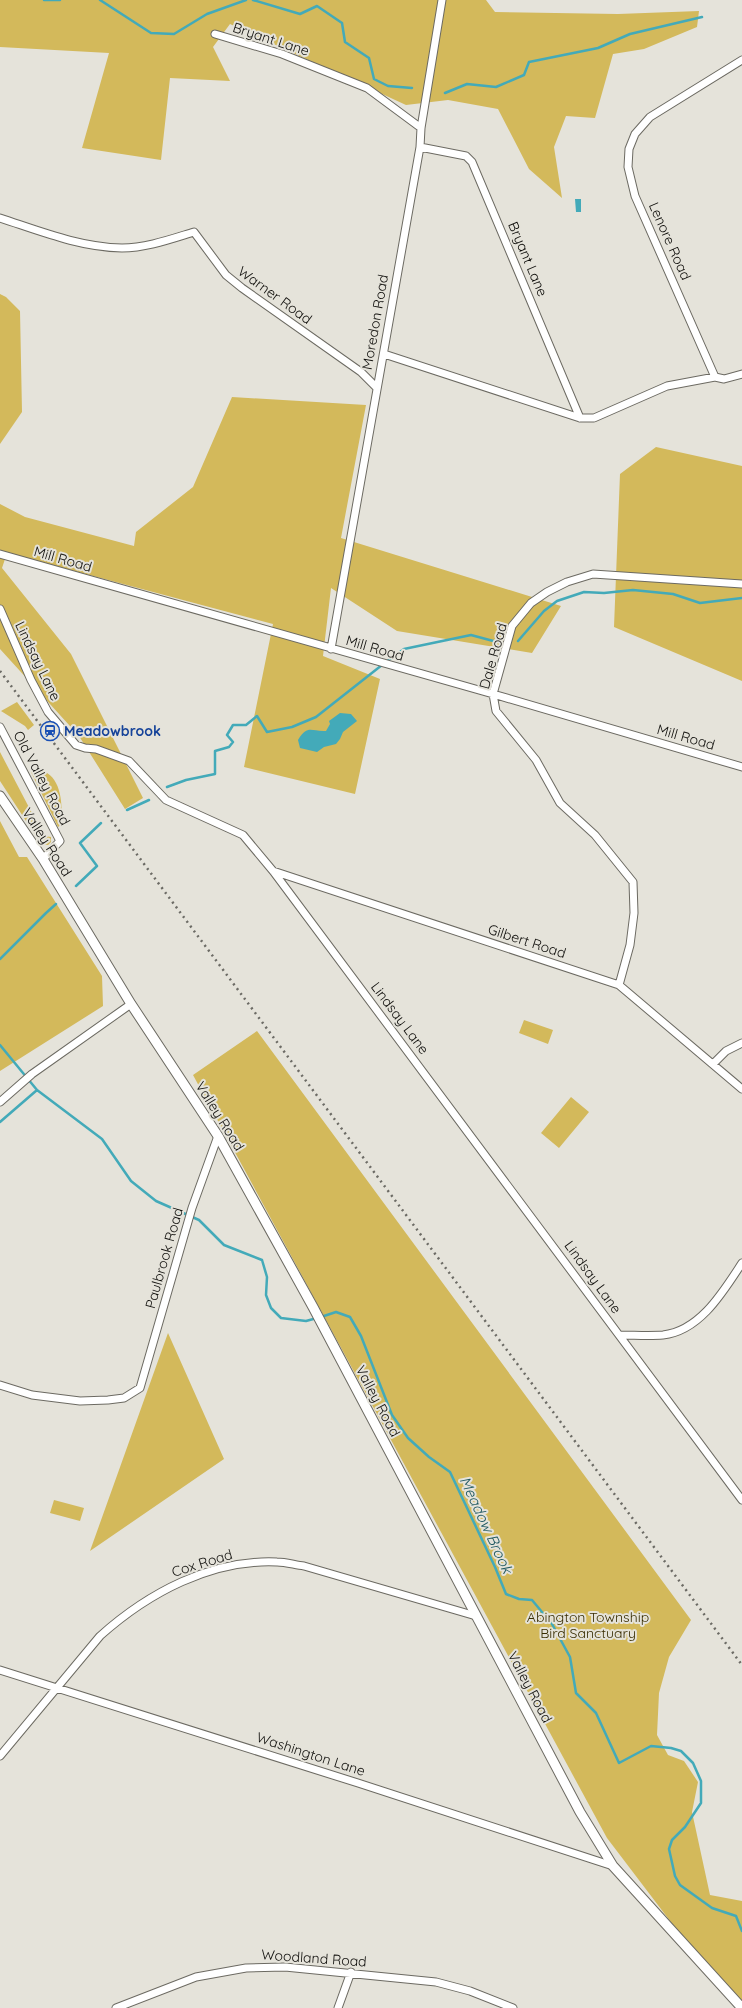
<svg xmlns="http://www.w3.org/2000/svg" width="742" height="2008" font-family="Quicksand,sans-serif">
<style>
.green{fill:#d3b95b}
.water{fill:#43aab9}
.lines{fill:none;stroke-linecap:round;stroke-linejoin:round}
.stream{stroke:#43aab9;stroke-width:2.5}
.street-casing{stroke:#6c6a62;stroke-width:9}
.secondary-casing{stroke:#6c6a62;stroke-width:11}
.street{stroke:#fff;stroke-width:7}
.secondary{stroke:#fff;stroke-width:9}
.rail{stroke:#6c6b65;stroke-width:2.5;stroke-dasharray:2 4;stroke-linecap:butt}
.labels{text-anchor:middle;stroke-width:4;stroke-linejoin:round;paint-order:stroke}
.street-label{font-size:14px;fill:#0f0e0b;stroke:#e5e3da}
.transit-label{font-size:14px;font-weight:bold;fill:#164399;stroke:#e5e3da;text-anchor:start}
.park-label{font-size:14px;fill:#382d02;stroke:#e5e3da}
.water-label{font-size:15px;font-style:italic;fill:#1f5861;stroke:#e5e3da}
</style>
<rect width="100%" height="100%" fill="#e5e3da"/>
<path class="green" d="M0 0H486L495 12 618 14 699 11 697 27 644 49 613 54 595 118 566 116 554 147 562 198 529 169 498 109 448 100 406 105 230 24 213 47 230 81 170 78 161 160 82 148 109 53 0 47Z
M0 294 6 297 20 311 22 412 0 444Z
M232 397 366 405 341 538 561 606 532 653 397 631 331 588 323 656 380 679 355 794 244 767 273 624 7 553 2 568 71 654 143 798 125 809 79 736 0 649V504L25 517 134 546 136 532 193 487Z
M656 447 742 466V681L614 627 620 474Z
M17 702 34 725 28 730 25 726 1 711Z
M0 752 44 836 51 837V842L48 845 41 844 0 781Z
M33 769C62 770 63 803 61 825L58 827 31 772Z
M0 821 19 857H27L102 976 103 1006 0 1071Z
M524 1020 553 1030 548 1044 519 1033Z
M257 1031 691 1620 669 1657 659 1693 657 1735 668 1755 684 1761 698 1782 692 1812 710 1895 742 1901V2001L683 1938 607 1838 193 1075Z
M571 1097 589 1112 559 1148 541 1133Z
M168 1333 224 1459 90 1551Z
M54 1500 84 1508 80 1521 50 1513Z"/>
<path class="water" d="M575 199H581V212H576Z
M340 713 351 714 357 721 343 732 340 739 336 744 324 747 317 752 300 748 298 740C308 724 311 732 326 731L330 724 329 721Z"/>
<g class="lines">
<path class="stream" d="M44 0H60
M100 0 151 33 174 34 207 14 246 0
M253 0 300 14 317 6 342 23 345 42 369 58 374 79 388 86 412 88
M445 93 467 84 496 87 524 75 529 62 598 48 630 34 702 17
M518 641 544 611 557 601 584 592 604 593 633 590 673 594 700 603 742 598
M386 662 404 649 471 635 497 642
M167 787 186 780 215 774V751L229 747 233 742 227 735 233 725H246L257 716 267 732 292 727 316 717 382 665
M127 810 149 800
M76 886 97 866 80 843 101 823
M0 959 46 913 56 904
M0 1045 37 1090 102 1139 131 1181 156 1201 199 1220 224 1245 262 1260 267 1277 266 1295 271 1308 281 1318 306 1321 317 1318
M0 1122 37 1090
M321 1317 336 1312 350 1317 361 1336 392 1415 408 1438 429 1457 450 1472 495 1567 506 1594 519 1599 532 1600 552 1624 570 1657 576 1693 596 1713 619 1763 651 1746 671 1748 681 1751 693 1763 701 1781V1803L685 1827 672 1840 669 1849 675 1876 680 1885 712 1908 736 1916 742 1931"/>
<g class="street-casing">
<path id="street" d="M215 34 282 54 367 88 421 128
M420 147 466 156 472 162 580 418
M0 218C40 231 79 247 122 248 146 248 171 239 194 232L226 275 242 288 361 372 376 387
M384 354 580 418H594L667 386 715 377 724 379 742 374
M715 377 635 196 628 167 629 149 635 134 650 117 742 60
M0 554 493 694 742 767
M0 609 31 680 48 712 76 745 85 748 96 749 129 761 166 800 243 835 273 871 742 1500
M331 649 420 147 421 128 442 0
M0 727 60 841 43 859
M273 871 619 985 742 1089
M619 985 630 945 634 913 633 882 595 835 560 803 536 760 496 711 493 694 512 626 531 603 547 592 567 582 593 574 742 584
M713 1064 726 1051 742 1043
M0 1102 32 1074 131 1004
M620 1335C634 1335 649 1336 663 1335 700 1331 723 1292 742 1263
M0 1385 32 1395 80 1401 108 1400 124 1398 140 1388 192 1208 218 1136
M0 1670 358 1783 613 1866
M0 1756 100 1636C148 1593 211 1559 277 1562 286 1562 295 1565 304 1566L476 1616
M116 2008 196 1977 246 1968 285 1967 436 1982 470 1991 513 2008
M338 2008 351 1972"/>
</g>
<g class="secondary-casing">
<path id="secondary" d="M0 796 43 859 131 1004 218 1136 313 1307 580 1812 613 1866 742 2008"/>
</g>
<use href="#street" class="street"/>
<use href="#secondary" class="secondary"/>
<path class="rail" d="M0 671 742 1665"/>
</g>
<defs>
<g id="station-ring" transform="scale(1)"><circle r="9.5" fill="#e5e3da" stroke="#1a4fb4" stroke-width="1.5"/><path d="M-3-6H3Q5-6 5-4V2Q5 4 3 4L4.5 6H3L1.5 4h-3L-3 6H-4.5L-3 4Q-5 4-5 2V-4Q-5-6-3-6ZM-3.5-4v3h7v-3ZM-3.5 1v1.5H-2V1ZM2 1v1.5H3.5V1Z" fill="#1a4fb4"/></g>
</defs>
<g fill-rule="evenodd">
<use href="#station-ring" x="50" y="731"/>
</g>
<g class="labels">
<g class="street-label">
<text transform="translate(271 39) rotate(18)" y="5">Bryant Lane</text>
<text transform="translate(670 241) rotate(66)" y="5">Lenore Road</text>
<text transform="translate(528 259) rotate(67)" y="5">Bryant Lane</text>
<text transform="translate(275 295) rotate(36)" y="5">Warner Road</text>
<text transform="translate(375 322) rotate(-80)" y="5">Moredon Road</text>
<text transform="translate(63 559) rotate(16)" y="5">Mill Road</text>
<text transform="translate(375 648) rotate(16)" y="5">Mill Road</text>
<text transform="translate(493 656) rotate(-74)" y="5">Dale Road</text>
<text transform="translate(38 661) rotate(64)" y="5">Lindsay Lane</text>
<text transform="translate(686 737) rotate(16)" y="5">Mill Road</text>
<text transform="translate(42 778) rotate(62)" y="5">Old Valley Road</text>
<text transform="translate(47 842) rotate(57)" y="5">Valley Road</text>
<text transform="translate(527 941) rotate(18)" y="5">Gilbert Road</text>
<text transform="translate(400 1018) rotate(53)" y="5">Lindsay Lane</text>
<text transform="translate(220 1116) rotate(58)" y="5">Valley Road</text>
<text transform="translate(164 1258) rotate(-74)" y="5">Paulbrook Road</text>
<text transform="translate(593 1277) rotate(54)" y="5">Lindsay Lane</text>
<text transform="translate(378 1401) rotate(62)" y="5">Valley Road</text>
<text transform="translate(202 1563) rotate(-17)" y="5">Cox Road</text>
<text transform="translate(530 1687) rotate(62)" y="5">Valley Road</text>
<text transform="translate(311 1754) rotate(18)" y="5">Washington Lane</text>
<text transform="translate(314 1958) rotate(4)" y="5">Woodland Road</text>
</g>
<g class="transit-label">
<text x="64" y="736">Meadowbrook</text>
</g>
<g class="park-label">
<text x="588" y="1622">Abington Township<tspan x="588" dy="16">Bird Sanctuary</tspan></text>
</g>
<g class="water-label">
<text transform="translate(486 1525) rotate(65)" y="5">Meadow Brook</text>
</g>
</g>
</svg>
